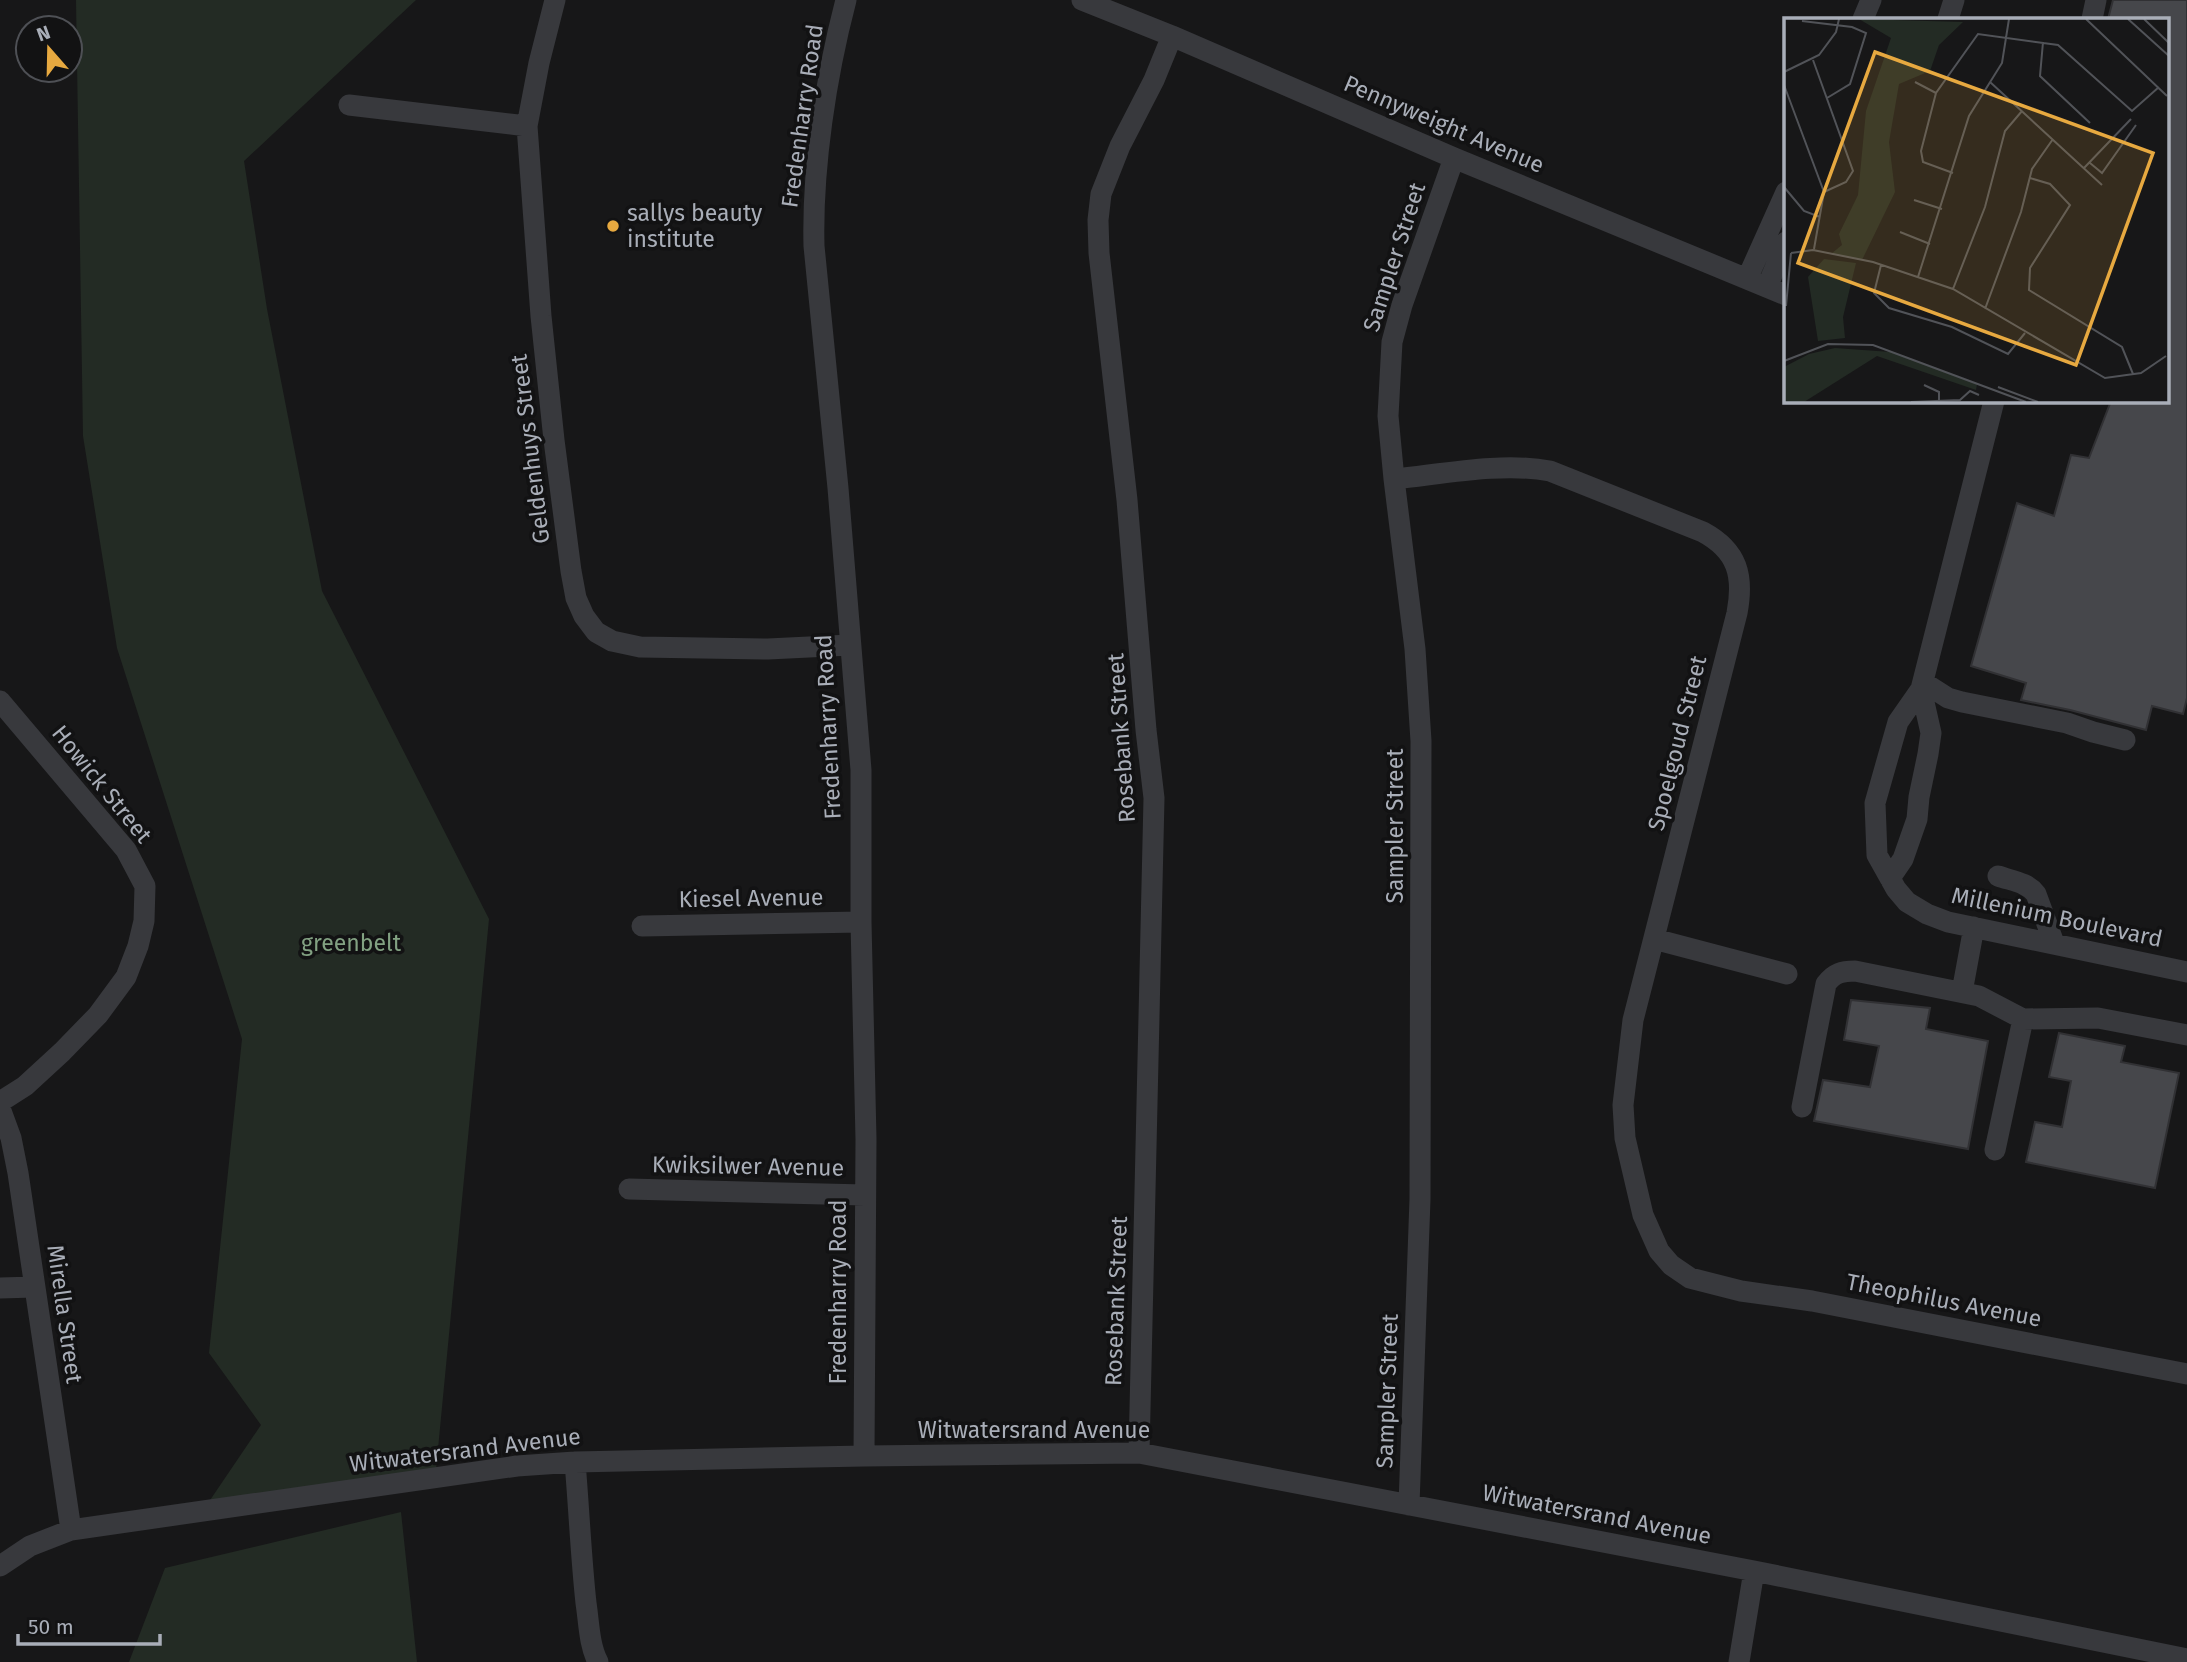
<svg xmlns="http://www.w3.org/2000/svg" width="2187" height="1662" font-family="'Fira Sans',sans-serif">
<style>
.green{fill:#232b24}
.building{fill:#46474b;stroke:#313134;stroke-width:2}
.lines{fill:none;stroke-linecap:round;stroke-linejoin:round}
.minor{stroke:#38393d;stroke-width:21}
.poi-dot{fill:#e7a940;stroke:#121213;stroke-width:2.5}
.labels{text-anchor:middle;stroke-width:7;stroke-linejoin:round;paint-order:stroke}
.street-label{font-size:23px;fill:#a9aeb8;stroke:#121213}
.poi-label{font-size:23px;fill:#a9aeb8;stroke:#121213;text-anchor:start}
.park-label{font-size:23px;fill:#82a182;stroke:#121213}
.inset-road{fill:none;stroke:#515358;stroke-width:2}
.view{fill:#e7a940;fill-opacity:0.15;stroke:#e7a940;stroke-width:3.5}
.inset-edge{fill:none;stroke:#a9aeb8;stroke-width:3.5}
</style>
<rect width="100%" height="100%" fill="#171718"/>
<path class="green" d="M76 0H416L244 161 267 309 322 591 489 919 435 1480 202 1512 261 1425 209 1353 242 1039 117 648 83 436Z
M401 1512 417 1662H129L165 1568Z"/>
<path class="building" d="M2113 0H2187V698L2183 714 2152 706 2146 730 2070 710 2021 700 2026 683 1971 666 2017 503 2054 516 2071 455 2089 458 2111 401H2168V19H2108Z
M1851 1000 1930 1008 1926 1029 1988 1041 1968 1149 1814 1121 1823 1080 1870 1087 1879 1046 1844 1040Z
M2059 1033 2125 1046 2121 1062 2179 1073 2155 1188 2026 1162 2035 1122 2062 1127 2071 1081 2049 1077Z"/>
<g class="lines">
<path class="minor" d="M555 0 539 63 527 126 541 316 554 440 571 571 576 598 584 616 596 632 612 641 640 647 768 649 850 645
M846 0C826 76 812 168 814 246L838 488 861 770V922L866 1139 864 1456
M1082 0 1172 36 1454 158 1786 295
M1863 19 1871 0
M1948 19 1954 0
M2092 19 2096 0
M349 105 527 126
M1747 279 1786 192
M1767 287 1786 242
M1994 401 1921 689 1898 722 1875 803 1877 855 1896 889 1907 902 1927 914 1948 922 2187 972
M1394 479C1443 474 1502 462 1550 471L1703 532C1738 551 1744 576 1737 613L1633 1020 1623 1105 1625 1138 1643 1215 1659 1251 1671 1265 1690 1278 1741 1291 1812 1301 2187 1374
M1923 682 1948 698 1962 702 2067 723 2093 732 2125 740
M0 701 126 850 145 886 144 921 138 946 126 977 98 1015 62 1052 25 1086 0 1102
M1998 876C2012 881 2027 882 2036 894L2054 943
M1890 878 1903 859 1917 819 1919 797 1928 754 1931 733 1921 689
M642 926 861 922
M1654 939 1787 974
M1962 992 1974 927
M1802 1107 1826 984C1834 973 1842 971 1855 971L1979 996 2023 1019 2098 1018 2187 1035
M0 1108 11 1138 18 1173 71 1530
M1995 1150 2023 1019
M629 1189 865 1195
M0 1288 34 1287
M1139 1453 1154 798 1146 730 1127 500 1099 253 1098 220 1101 194 1120 146 1154 80 1172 36
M575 1462C579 1509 581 1557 586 1603 589 1622 589 1645 598 1662
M1409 1505 1420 1199 1421 741 1415 649 1394 479 1388 416 1392 342 1402 305 1454 158
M0 1566 30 1546 71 1530 517 1466 575 1462 864 1456 1139 1453 1754 1571 2187 1659
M1739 1662 1754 1571"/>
</g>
<circle class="poi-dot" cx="613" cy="226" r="7"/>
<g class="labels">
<g class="street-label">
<text transform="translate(802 116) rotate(-82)" y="8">Fredenharry Road</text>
<text transform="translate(1444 124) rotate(23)" y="8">Pennyweight Avenue</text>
<text transform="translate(1394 257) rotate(-72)" y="8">Sampler Street</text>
<text transform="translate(530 449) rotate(-97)" y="8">Geldenhuys Street</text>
<text transform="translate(828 727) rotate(-93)" y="8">Fredenharry Road</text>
<text transform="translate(1121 738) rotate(-94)" y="8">Rosebank Street</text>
<text transform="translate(1677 743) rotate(-76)" y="8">Spoelgoud Street</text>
<text transform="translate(102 784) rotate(51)" y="8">Howick Street</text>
<text transform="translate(1395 826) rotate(-90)" y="8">Sampler Street</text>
<text transform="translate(751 898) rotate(-1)" y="8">Kiesel Avenue</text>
<text transform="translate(2057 917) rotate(12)" y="8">Millenium Boulevard</text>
<text transform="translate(748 1166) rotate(1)" y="8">Kwiksilwer Avenue</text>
<text transform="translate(838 1292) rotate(-90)" y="8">Fredenharry Road</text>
<text transform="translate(1944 1300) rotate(11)" y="8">Theophilus Avenue</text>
<text transform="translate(1116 1301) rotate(-88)" y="8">Rosebank Street</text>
<text transform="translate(65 1314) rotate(82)" y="8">Mirella Street</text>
<text transform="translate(1387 1391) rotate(-88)" y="8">Sampler Street</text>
<text x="1034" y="1438">Witwatersrand Avenue</text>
<text transform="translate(465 1450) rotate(-7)" y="8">Witwatersrand Avenue</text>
<text transform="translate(1597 1514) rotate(11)" y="8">Witwatersrand Avenue</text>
</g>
<g class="poi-label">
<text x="627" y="221">sallys beauty<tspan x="627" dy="26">institute</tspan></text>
</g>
<g class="park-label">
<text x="351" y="951">greenbelt</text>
</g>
</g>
<g transform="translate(1784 18)">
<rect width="385" height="385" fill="#171718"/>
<path d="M75 1 179 4 155 27 146 53 115 66 105 124 111 174 78 242 47 236 58 227 55 216 74 177 82 93 107 20ZM40 241 72 245 59 299 61 320 34 323 24 259ZM51 330 107 334 193 366 192 372 93 338 20 384H0V349L25 336Z" fill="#232b24"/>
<path class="inset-road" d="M302 1 383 78M344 1 385 38M360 1 385 25M18 3 68 9 82 15 66 66 43 80M259 24 256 58 306 105M29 42 69 153 62 164 40 174M0 54 35 37 52 14 55 1M131 64 152 75M206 64 318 167M0 67 40 174 30 231M306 145 318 155 352 107M300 150 347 101M169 155 139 144 137 133 152 75 194 16 274 27 348 93 375 69M246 160 266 166 286 187 246 250 245 272 338 329 349 356M0 169 20 193 36 199M130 182 158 191M116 214 146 226M7 235 29 232 89 244 169 271 321 360 357 355 382 338M97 247 90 275 105 290 168 309 224 336 241 315M134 259 185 98 218 45 225 1M169 271 201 189 221 113 238 93M2 288 7 235M201 291 237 194 248 151 269 121M0 343 44 326 89 327 242 384M140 367 155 374V382M214 369 254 384M127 384 176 382 186 373 195 377"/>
<path class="view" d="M91 34 369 135 292 347 14 245Z"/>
<rect width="385" height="385" class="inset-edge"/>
</g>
<g transform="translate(49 49) rotate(340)"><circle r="33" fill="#121213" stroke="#4e5055" stroke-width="2"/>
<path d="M0-5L12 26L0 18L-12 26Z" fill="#e7a940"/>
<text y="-10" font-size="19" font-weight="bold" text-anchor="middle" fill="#a9aeb8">N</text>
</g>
<path d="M18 1634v10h142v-10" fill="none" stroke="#a9aeb8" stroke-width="3.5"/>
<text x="28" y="1634" font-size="21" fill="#a9aeb8" stroke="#121213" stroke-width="5" paint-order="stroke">50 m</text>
</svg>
